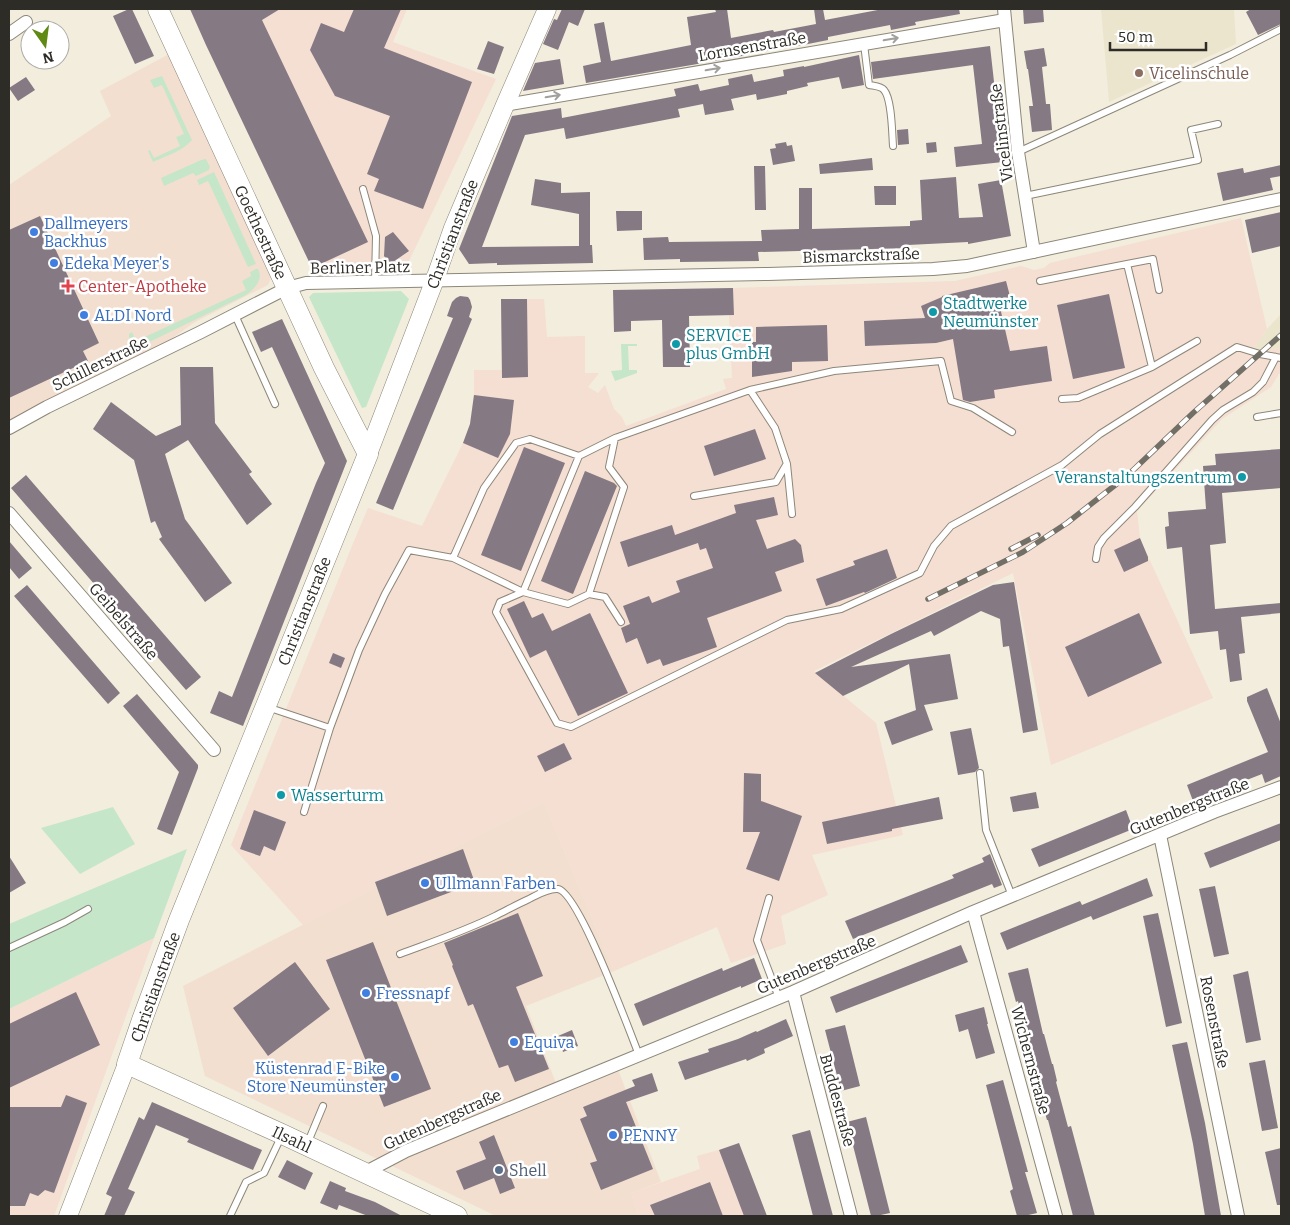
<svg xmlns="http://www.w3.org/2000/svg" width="1290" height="1225" font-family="Bitter,serif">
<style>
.commercial{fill:#f3dfd0}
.industrial{fill:#f5ded2}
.built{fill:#ece5cd}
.green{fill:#c6e6c9}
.building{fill:#857984}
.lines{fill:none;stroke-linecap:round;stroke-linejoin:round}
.lane-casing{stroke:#8c8779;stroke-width:8}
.street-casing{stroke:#8c8779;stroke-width:14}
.secondary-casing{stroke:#8c8779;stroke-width:19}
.primary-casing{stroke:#8c8779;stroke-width:21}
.lane{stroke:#fff;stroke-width:6}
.street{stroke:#fff;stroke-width:12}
.secondary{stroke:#fff;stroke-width:18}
.primary{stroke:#fff;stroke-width:20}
.rail-casing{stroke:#726f66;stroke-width:5.5}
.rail{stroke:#fff;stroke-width:4;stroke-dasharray:11;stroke-linecap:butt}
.oneway{stroke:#a1a09d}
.education-dot{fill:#8d6e63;stroke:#fff;stroke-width:2}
.shop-dot{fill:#3f7fe0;stroke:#fff;stroke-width:2}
.health-dot{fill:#e0444e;stroke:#fff;stroke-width:2}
.culture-dot{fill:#0f9aa8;stroke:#fff;stroke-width:2}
.service-dot{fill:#5c6f8a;stroke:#fff;stroke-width:2}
.labels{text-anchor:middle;stroke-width:5;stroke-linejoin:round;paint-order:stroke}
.street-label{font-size:16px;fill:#2e2c26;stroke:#fff}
.education-label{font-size:16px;fill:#785e54;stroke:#fff;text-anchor:start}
.shop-label{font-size:16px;fill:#366cbe;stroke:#fff;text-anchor:start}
.health-label{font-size:16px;fill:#be3a42;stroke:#fff;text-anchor:start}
.culture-label{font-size:16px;fill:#0d838f;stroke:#fff;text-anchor:start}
.service-label{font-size:16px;fill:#4e5e75;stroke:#fff;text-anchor:start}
</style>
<rect width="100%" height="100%" fill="#f2eddd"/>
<path class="commercial" d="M171 53 273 274 268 285 195 322 164 344 9 422V185L111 116 100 91Z
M544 802 614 971 526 1006 559 1091 617 1067 661 1182 631 1193 639 1216H496L205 1076 183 986Z"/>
<path class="industrial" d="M190 9H407L393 42 496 79 408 263 312 268 206 45Z
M1241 218 1267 329 1254 348 1281 349V373L1279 374 1271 387 1222 419 1137 511 1140 539 1213 698 1051 765 1013 573 814 671 876 723 903 835 812 855 828 895 781 916 786 944 731 963 717 927 614 971 544 802 303 925 231 845 352 546 368 508 422 526 463 443 470 424 474 395V370H502L501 299H544L547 337 585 336V373H599L588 387 598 393 605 385 614 409 622 417 626 426 726 389 723 379 732 378 729 315 734 314 733 288 955 281 1021 266 1034 270 1044 268 1050 263Z
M154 938 54 1216H9V1009Z
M739 1143 767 1216H639L631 1193 700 1169 697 1156 719 1150Z"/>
<path class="built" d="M1101 9H1234L1236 44 1109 102Z
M1281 314V347L1280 349 1254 348 1267 329Z"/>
<path class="green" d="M162 76 192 140C183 151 166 156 153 162L148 151 150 150 154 158 180 146 176 137 184 134 162 85 154 88 150 80Z
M206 159 210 167 209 170 196 176 193 173 164 186 161 178 201 160Z
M214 172 256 264 248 267 208 181 199 185 197 180Z
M256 269H258C264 280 254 289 246 295L135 349 129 337V334L132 332 136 341 246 290 242 281 251 276 250 272Z
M401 291 409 299 366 407 362 408 309 297 313 293Z
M621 344H637V346H628L629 370H637V373L615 381 611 371 622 370Z
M113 807 135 844 80 874 41 828Z
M187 849 154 938 9 1009V924Z"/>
<path class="building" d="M129 9H132L154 56 135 64 113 16Z
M190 9H280L262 20 368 242 312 268 206 45Z
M354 9H401L384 48 472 82 423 209 374 191 379 179 367 174 390 116 335 96 310 50 321 23 344 32Z
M562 9H585L578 26 569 22 558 50 543 44 554 19 557 20Z
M715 9H727L731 38 773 30 774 32 816 24 814 9H823L825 20 883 9H959L960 14 915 22 916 25 891 30 890 25 828 37V40L783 49 782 48 721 60 586 83 583 66 601 62 594 24 604 22 611 61 691 45 687 17 716 12Z
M1023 9H1043L1044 22 1024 24Z
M1251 9H1281V24L1258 35 1246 12Z
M488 41 504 47 494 74 477 69Z
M990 46 1003 162 956 167 954 147 982 144 973 65 873 79 871 62Z
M1044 48 1047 66 1042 67 1046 104H1050L1052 130 1032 132 1029 106H1033L1028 69H1027L1024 51Z
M859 55 864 85 842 89 839 77 807 83 808 86 787 91V94L757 100 756 94 731 99 734 110 705 115 703 104 678 109 680 117 566 139 564 128 525 135 482 247 579 246V214L531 205 535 179 561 183V193L590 192V245H592L593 263 497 265V263L469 264 459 249 512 116 561 108 562 118 676 96 674 89 698 84 700 91 729 85 728 79 752 74 754 82 784 76 783 70 804 66V67Z
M560 59 564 84 523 91 535 63Z
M26 77 35 90 18 101 9 88Z
M908 129 909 144 898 145 897 130Z
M786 142 787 146 792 145 795 161 773 165 770 149 776 148 775 144Z
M936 142 937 152 927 153 926 143Z
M872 158 873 170 820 174 819 164Z
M1281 165V176L1270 178 1273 190 1223 201 1217 173 1243 168 1244 173Z
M754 166H765L766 210H755Z
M956 177 959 218 983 217 978 184 1001 180 1011 236 968 244V242L908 245V248L758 252 759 261 680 262V259L644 260 643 238 668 237 669 242 762 241 761 230 799 229V188H812V229L910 226V221L922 220 920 180Z
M874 186H896V205H875Z
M616 211H642V230L617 231Z
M1281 212V246L1252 253 1245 220Z
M40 216 99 343 83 351 88 361 9 398V230Z
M393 232 409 251 393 262H389L384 256 385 237Z
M1006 281 1011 300 999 303 1010 351 1047 346 1052 381 994 390 995 398 970 402 963 400 953 339 936 343 865 346 864 321 925 318 921 306 942 297V296Z
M733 288 734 315 689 316 690 367H663L662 320 631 321V331L614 332 613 290Z
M1109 294 1125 368 1073 379 1057 305Z
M460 296 468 297 470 300 472 307 469 317 472 319 393 510 376 503 453 318 447 316 452 302 456 298Z
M501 299H527L528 377 502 378Z
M282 319 347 461 243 726 210 713 219 691 232 697 316 483 325 463 272 347 261 352 252 332Z
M827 325 828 361 792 362V371L752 377V342H756V327Z
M180 367H213L215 423 252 472 249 474 272 504 247 525 188 440 165 454 185 519 232 583 205 602 159 539 162 537 155 521 151 523 134 460 93 429 111 402 156 436 181 425Z
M474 395 514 400 510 434 498 458 463 443 470 424Z
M755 429 766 459 714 476 704 446Z
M524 447 565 463 521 571 481 555Z
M1281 449V488L1222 493 1226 543 1210 545 1215 609 1281 603V613L1241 617 1245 653 1239 654 1242 680 1230 682 1226 649 1220 650 1218 631 1190 634 1182 547 1167 549 1165 527 1169 526 1168 512 1206 509 1203 466 1216 465 1215 454Z
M585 471 614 483 617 486 573 594 541 581Z
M26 475 201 677 186 690 11 488Z
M774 497 778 515 756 520 767 549 795 539 801 545 804 562 775 572 782 591 707 618 717 647 663 666 660 659 647 664 637 638 626 643 621 628 630 624 623 606 649 596 652 603 680 592 676 581 713 568 706 548 700 550 698 543 628 567 620 542 672 525 675 535 736 513 734 505Z
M1140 538 1148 557V561L1124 572 1114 550Z
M9 541 32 568 19 579 9 567Z
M887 549 897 578 865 593 864 592 826 606 816 579 855 565 853 561Z
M1014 582 1038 730 1023 733 1009 646 1003 647 1000 619 981 611 934 636 931 631 851 667 950 654 958 699 924 705 933 730 892 745 884 722 916 710 909 664 843 696 815 673 891 634 993 585Z
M27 585 120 693 108 704 14 596Z
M524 601 532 618 543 613 552 631 590 613 628 693 578 716 546 650 530 658 507 609Z
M1139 613 1162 663 1088 697 1065 647Z
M333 653 345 658 341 668 329 663Z
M1267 688 1281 724V776L1265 783 1262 774 1193 801 1187 785 1268 752 1247 701V697Z
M137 694 198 765V768L172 835 157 829 179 772 123 706Z
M971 728 979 768 975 772 958 775 950 732Z
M564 743 572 759 545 772 537 756Z
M744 773 761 774V801L802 816 779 881 746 869 760 832H743Z
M1036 792 1039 808 1013 812 1010 797Z
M939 797 943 819 892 829V831L827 844 822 822Z
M254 810 286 822 275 851 264 846 260 856 240 849Z
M1126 810 1133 829 1039 867 1031 849Z
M1281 823V840L1210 868 1204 853Z
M463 849 475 883 387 916 375 882Z
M990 854 1002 885 994 888 992 884 853 939 845 921 954 878 952 875 984 862 982 858Z
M9 856 26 883 9 893Z
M1147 878 1153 896 1093 920 1091 916 1007 950 1000 933 1080 901 1082 905Z
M1215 886 1229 954 1214 957 1199 889Z
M518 913 543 976 516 987 549 1069 515 1082 508 1065 499 1068 473 1004 468 1006 452 966 453 965 444 943Z
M1158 913 1182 1023 1166 1027 1143 916Z
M373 942 431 1089 384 1107 326 960Z
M961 945 968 962 836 1013 830 997Z
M754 958 762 979 741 988V986L643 1026 634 1004 722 968 723 971Z
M295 962 330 1009 268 1056 233 1008Z
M1028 968 1043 1034H1044L1052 1064H1053L1057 1081 1056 1082 1068 1127 1071 1126 1095 1216H1073L1048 1120H1047L1037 1086 1031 1057 1028 1058 1024 1039 1026 1038 1018 1001 1016 1002 1008 973Z
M1248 971 1261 1040 1246 1043 1233 975Z
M76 992 100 1045 9 1088V1024Z
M984 1007 988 1024H987L995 1053 976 1059 968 1029 959 1032 955 1015Z
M786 1019 793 1036 764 1049 765 1053 747 1061 746 1059 685 1080 678 1062 709 1052 708 1049 738 1039 756 1031 757 1032Z
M845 1025 860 1086 841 1091 825 1030Z
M572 1030 578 1046 563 1052 558 1036Z
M1187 1042 1205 1123 1221 1216H1205L1193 1144 1172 1045Z
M1265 1060 1278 1128 1262 1131 1249 1063Z
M652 1073 658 1091 626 1102 653 1169 601 1190 590 1163 597 1161 580 1119 587 1116 583 1107 635 1086 632 1080Z
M1003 1080 1028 1172H1025L1037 1213 1024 1216H1017L1010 1191 1013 1189 986 1085Z
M66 1095 87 1103 54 1193 45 1190 38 1196 30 1193 25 1206H9V1107H61Z
M152 1102 262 1150 253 1170 187 1142 189 1139 156 1125 128 1189 135 1192 124 1216H104L112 1197 106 1194 139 1117 144 1120Z
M866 1117 890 1213 876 1216H871L847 1122Z
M810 1130 833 1216H813L792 1135Z
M494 1135 515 1188 500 1194 494 1178 464 1190 456 1171 486 1159 479 1142Z
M739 1143 767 1216H744L719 1150Z
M1281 1148V1205H1277L1265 1152Z
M287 1160 313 1173 305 1190 278 1177Z
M330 1181 346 1188 345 1191 375 1202 402 1216H368L339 1205 337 1210 320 1203Z
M710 1182 723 1216H655L650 1205Z"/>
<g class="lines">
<g class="lane-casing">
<path id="lane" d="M864 44 869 85C874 86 881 86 884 90 892 99 892 133 893 146
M1018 152 1230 55 1281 29
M363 189 376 236 375 282
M1025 196 1198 160 1191 130 1218 124
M1127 264 1153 259 1159 290
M1040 281 1127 264 1152 367 1078 398 1062 399
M235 315 275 404
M1152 367 1197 341
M750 390 615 438 609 467 624 487 589 594 568 604 523 592 500 602 496 612 557 723 571 727 787 620 841 609 920 573 934 546 951 526 1062 465 1100 434 1237 347 1260 354 1281 358
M1257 417 1281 413
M694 496 776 482 786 465
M792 514 787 464 775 428 750 390 834 371 941 361 951 401 973 408 1012 432
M453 558 484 488 516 443 530 439 579 456
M1096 559 1098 547 1104 538 1135 507 1212 420 1223 410 1253 392 1263 382 1276 357
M589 594 605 597 621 622
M267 707 330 728 359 650 385 594 409 550 453 558 523 592 579 456 615 438
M980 773 986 830 1012 896
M304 812 330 728
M769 898 757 940 779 998
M9 948 65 922 88 909
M400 954C432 942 465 931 495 916 507 910 518 904 529 899 537 895 548 888 558 889 579 893 629 1030 639 1055
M308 1142 323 1106
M230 1216 246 1182 264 1173 281 1137"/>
</g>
<g class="street-casing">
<path id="street" d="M1004 9 1018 152 1034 252
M9 34 26 22
M505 105 1005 20
M9 428 47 407 201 332 287 288 306 283 768 274 933 269 967 266 1281 199
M9 513 214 750
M1160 835 1238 1216
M973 912 1056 1216
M793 992 851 1216
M364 1173 406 1151 459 1129 793 992 973 912 1214 812 1281 787"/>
</g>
<g class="secondary-casing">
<path id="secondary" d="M368 454 434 282 453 228 505 105 547 9
M68 1216 127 1064"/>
</g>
<g class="primary-casing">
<path id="primary" d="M158 9 324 368 368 454 179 920 142 1020 127 1064 282 1134 457 1216"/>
</g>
<use href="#lane" class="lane"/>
<use href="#street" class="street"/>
<use href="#secondary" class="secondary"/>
<use href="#primary" class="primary"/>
<g class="rail-casing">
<path id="rail" d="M1011 549 1038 535
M928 599 1023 552 1067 523 1128 475 1193 413 1281 335"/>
</g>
<use href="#rail" class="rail"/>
</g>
<defs><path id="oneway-shaft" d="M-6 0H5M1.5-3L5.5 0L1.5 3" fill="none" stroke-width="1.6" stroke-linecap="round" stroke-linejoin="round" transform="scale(1.25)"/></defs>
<g class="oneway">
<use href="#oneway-shaft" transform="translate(891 39) rotate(-10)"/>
<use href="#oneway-shaft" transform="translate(713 69) rotate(-10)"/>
<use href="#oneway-shaft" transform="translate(553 96) rotate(-10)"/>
</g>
<circle class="education-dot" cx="1139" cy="73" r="5"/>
<g class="shop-dot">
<circle cx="34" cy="232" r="5"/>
<circle cx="54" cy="263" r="5"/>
<circle cx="84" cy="315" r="5"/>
<circle cx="425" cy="883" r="5"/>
<circle cx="366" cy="993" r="5"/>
<circle cx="514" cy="1042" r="5"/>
<circle cx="395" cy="1077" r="5"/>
<circle cx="613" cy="1135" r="5"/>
</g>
<path class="health-dot" d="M65.5 278.5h5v5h5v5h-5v5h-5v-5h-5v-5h5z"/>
<g class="culture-dot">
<circle cx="933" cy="312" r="5"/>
<circle cx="676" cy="344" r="5"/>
<circle cx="1242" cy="477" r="5"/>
<circle cx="281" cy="795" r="5"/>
</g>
<circle class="service-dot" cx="499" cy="1170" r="5"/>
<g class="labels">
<g class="street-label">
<text transform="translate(752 46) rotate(-10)" y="6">Lornsenstraße</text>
<text transform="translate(1001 133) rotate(-97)" y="6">Vicelinstraße</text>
<text transform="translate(261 232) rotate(65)" y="6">Goethestraße</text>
<text transform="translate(452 234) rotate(-69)" y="6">Christianstraße</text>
<text transform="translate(861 255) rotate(-2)" y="6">Bismarckstraße</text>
<text transform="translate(360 267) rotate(-1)" y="6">Berliner Platz</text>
<text transform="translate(100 363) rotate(-26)" y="6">Schillerstraße</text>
<text transform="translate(304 611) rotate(-68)" y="6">Christianstraße</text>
<text transform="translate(124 621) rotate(49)" y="6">Geibelstraße</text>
<text transform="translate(1189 806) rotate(-22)" y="6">Gutenbergstraße</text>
<text transform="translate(816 964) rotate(-23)" y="6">Gutenbergstraße</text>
<text transform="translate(155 987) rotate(-70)" y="6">Christianstraße</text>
<text transform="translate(1215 1022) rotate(79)" y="6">Rosenstraße</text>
<text transform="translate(1031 1060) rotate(75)" y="6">Wichernstraße</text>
<text transform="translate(838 1100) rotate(75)" y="6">Buddestraße</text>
<text transform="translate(442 1119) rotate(-24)" y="6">Gutenbergstraße</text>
<text transform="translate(292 1139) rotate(25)" y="6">Ilsahl</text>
</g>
<g class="education-label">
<text x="1149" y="79">Vicelinschule</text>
</g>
<g class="shop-label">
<text x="44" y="229">Dallmeyers<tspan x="44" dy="18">Backhus</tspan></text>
<text x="64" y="269">Edeka Meyer's</text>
<text x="94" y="321">ALDI Nord</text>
<text x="435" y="889">Ullmann Farben</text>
<text x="376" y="999">Fressnapf</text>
<text x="524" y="1048">Equiva</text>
<text x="385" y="1074" text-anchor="end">Küstenrad E-Bike<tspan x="385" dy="18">Store Neumünster</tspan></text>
<text x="623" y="1141">PENNY</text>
</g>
<g class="health-label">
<text x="78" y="292">Center-Apotheke</text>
</g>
<g class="culture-label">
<text x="943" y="309">Stadtwerke<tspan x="943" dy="18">Neumünster</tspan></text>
<text x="686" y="341">SERVICE<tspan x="686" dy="18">plus GmbH</tspan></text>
<text x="1232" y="483" text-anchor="end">Veranstaltungszentrum</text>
<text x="291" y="801">Wasserturm</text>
</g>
<g class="service-label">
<text x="509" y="1176">Shell</text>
</g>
</g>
<rect width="1290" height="1225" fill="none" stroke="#2e2c26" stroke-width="20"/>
<g transform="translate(45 45) rotate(166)"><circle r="24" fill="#ffffff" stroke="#ababa8"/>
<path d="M0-4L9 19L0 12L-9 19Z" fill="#608914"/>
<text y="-8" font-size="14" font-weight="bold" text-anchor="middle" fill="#2e2c26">N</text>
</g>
<path d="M1110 42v8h96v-8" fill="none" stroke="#2e2c26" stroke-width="2.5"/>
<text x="1118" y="42" font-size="15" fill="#2e2c26" stroke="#ffffff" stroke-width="4" paint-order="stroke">50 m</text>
</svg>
